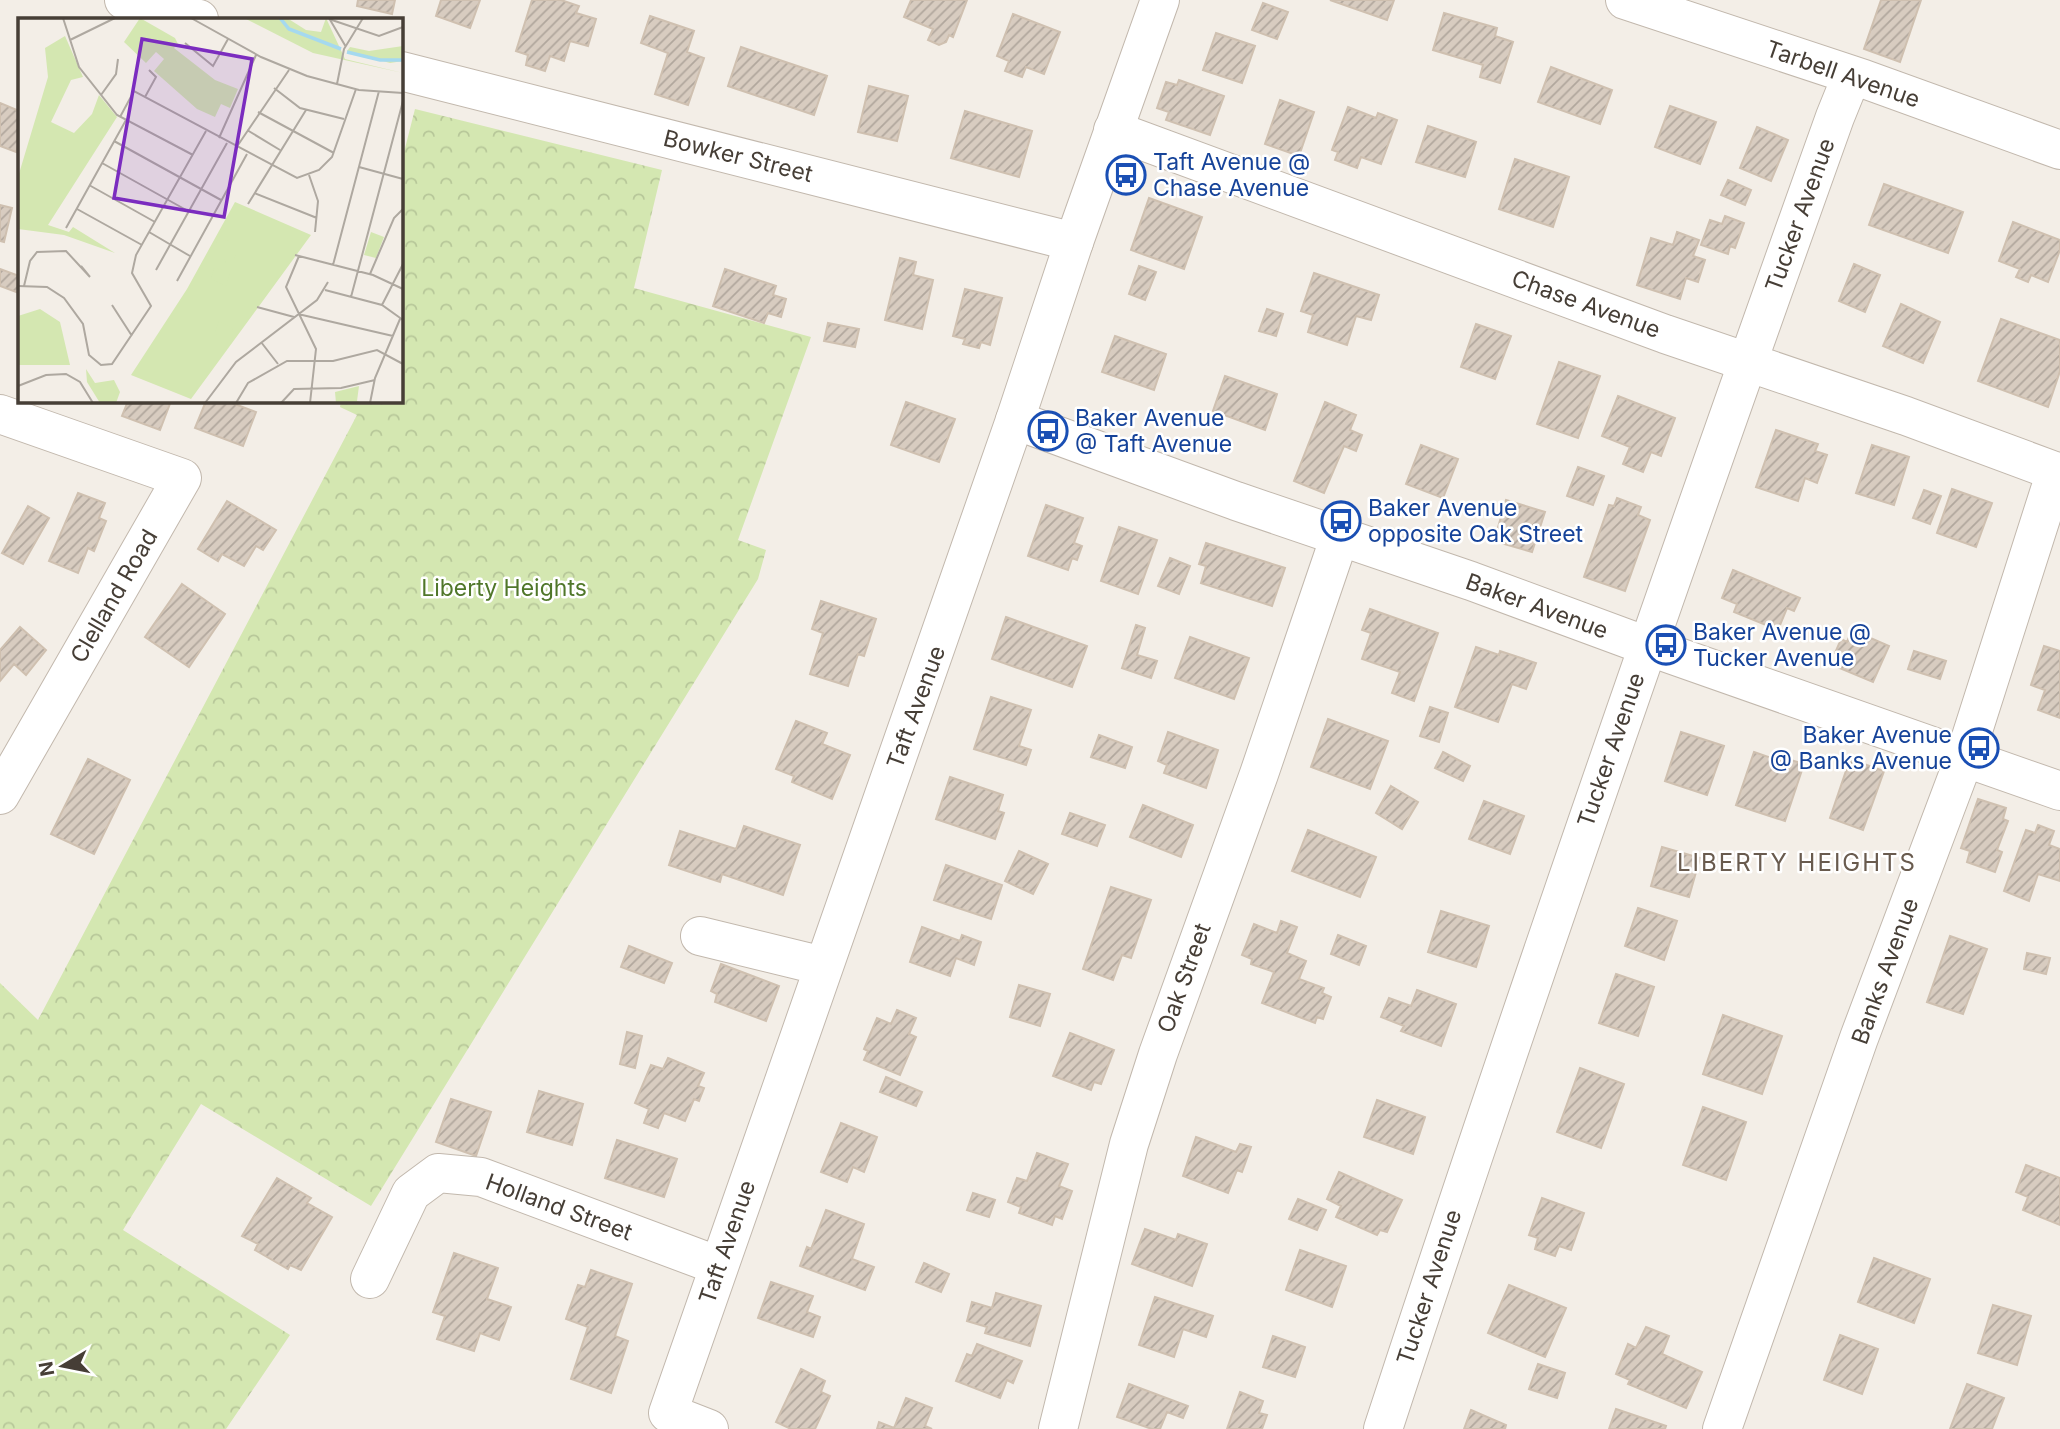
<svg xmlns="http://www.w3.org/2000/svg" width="2060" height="1429" font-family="Inter,sans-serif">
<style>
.forest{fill:url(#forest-crowns)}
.building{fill:url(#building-hatch);stroke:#cfc0b0;stroke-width:2}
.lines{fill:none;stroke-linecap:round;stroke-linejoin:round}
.minor-casing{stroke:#c2b8ad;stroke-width:40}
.tertiary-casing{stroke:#c2b8ad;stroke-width:40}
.minor{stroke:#fff;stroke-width:38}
.tertiary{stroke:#fff;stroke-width:38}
.labels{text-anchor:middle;stroke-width:5;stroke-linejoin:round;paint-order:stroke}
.street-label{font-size:23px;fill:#463e36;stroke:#fff}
.transit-label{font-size:23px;fill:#164399;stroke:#fff;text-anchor:start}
.park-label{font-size:23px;fill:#50772a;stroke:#fff}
.neighbourhood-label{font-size:24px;letter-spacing:2px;fill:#695b4e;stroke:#fff}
.inset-river{fill:none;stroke:#a5d9ef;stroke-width:3.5}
.inset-road{fill:none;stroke:#aea8a0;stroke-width:2}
.view{fill:#7b2cbf;fill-opacity:0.15;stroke:#7b2cbf;stroke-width:3.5}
.inset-edge{fill:none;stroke:#463e36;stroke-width:3.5}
</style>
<defs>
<pattern id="forest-crowns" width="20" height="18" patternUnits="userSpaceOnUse" patternTransform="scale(1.75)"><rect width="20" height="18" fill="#d4e7b1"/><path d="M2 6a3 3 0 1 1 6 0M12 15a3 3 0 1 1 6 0" fill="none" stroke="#b7c799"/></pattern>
<pattern id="building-hatch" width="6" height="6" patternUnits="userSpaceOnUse" patternTransform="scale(1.75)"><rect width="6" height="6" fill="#d8ccc0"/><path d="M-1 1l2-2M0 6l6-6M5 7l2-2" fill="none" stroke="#b1a79d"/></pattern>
</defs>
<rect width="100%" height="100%" fill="#f3eee7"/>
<path class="forest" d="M415 109 662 170 634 288 811 337 738 540 766 550 758 579 371 1206 201 1104 123 1230 290 1335 226 1429H0V983L38 1020 357 415 340 407 341 401H401V164Z"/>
<path class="building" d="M358 0H395L392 14 357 6Z
M441 0H480L470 28 436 16Z
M532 0H561L579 6 576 13 596 19 588 46 570 41 564 61 550 56 545 71 526 65 528 55 516 51Z
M911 0H967L953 37 949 35 946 42 939 45 928 40 933 29 904 17Z
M1330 0H1394L1387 20Z
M1881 0H1921L1900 62 1864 49Z
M1263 3 1288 12 1277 39 1252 30Z
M1444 13 1497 28 1495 36 1513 42 1500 83 1480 77 1483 65 1433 50Z
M1013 14 1060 32 1044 74 1026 67 1022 77 1005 71 1009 61 997 56Z
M650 16 694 31 687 52 704 58 688 105 655 94 668 53 641 43Z
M1216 33 1255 46 1242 83 1203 70Z
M741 47 827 76 814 115 728 86Z
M1551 67 1612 90 1600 124 1538 102Z
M1179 80 1224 96 1210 135 1166 120 1169 112 1157 108 1166 82 1177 85Z
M869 86 908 96 897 141 858 132Z
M1280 100 1314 112 1299 156 1265 144Z
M0 103 19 111V143L16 152 0 146Z
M1670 106 1716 122 1700 164 1655 147Z
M1348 107 1376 118 1378 113 1397 120 1381 164 1361 157 1357 168 1335 160 1338 152 1332 150Z
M965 111 1032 131 1019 177 951 158Z
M1428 126 1476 142 1465 177 1416 162Z
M1757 127 1788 140 1771 181 1740 168Z
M1515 159 1569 177 1553 227 1499 209Z
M1728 180 1751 190 1745 205 1721 195Z
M1884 184 1963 212 1948 253 1869 225Z
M1149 198 1202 217 1184 269 1131 250Z
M0 205 12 208 4 242 0 241Z
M1725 216 1744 223 1735 248 1730 246 1728 254 1701 245 1710 220 1722 224Z
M2013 222 2060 240V250L2048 282 2031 275 2028 282 2016 277 2020 269 1999 261Z
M1677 232 1699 240 1693 256 1705 260 1698 282 1686 278 1680 299 1637 285 1651 238 1673 245Z
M900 258 916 262 913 275 933 280 922 329 885 320Z
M1854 264 1880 275 1865 312 1839 301Z
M1139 266 1156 272 1145 300 1129 294Z
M0 269 19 276V293L0 286Z
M725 269 776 286 773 295 786 299 781 317 768 313 764 323 713 306Z
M1314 273 1379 295 1371 320 1356 316 1347 345 1308 332 1313 315 1301 311Z
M965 289 1002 298 990 345 981 342 979 348 963 344 965 339 953 336Z
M1901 304 1940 322 1923 363 1883 346Z
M1267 309 1283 314 1276 336 1259 331Z
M2001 319 2060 340V371L2048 407 1978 381Z
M828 323 859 329 855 347 824 341Z
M1476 324 1511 336 1495 379 1461 367Z
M1115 336 1166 354 1154 390 1102 372Z
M1559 362 1600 376 1578 438 1537 424Z
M1225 376 1277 394 1265 430 1213 411Z
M1618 396 1675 418 1661 456 1651 452 1643 472 1623 464 1630 447 1602 436Z
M128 401H171L160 430 122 416Z
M206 401H227L256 412 243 446 195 428Z
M906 402 955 419 939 462 891 445Z
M1325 402 1356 415 1350 430 1362 435 1356 451 1344 446 1324 493 1294 481Z
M1776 430 1818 444 1815 451 1827 455 1817 483 1805 478 1798 501 1756 487Z
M1421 445 1458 459 1443 498 1406 484Z
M1872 445 1909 457 1894 505 1856 493Z
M1578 467 1604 476 1593 505 1567 496Z
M1952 489 1992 503 1976 547 1937 533Z
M1924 490 1941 496 1930 524 1913 518Z
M78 493 105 503 99 518 106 521 94 551 88 548 78 573 49 561Z
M1617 498 1641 507 1638 515 1650 520 1625 591 1584 577 1609 505 1614 506Z
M1506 500 1545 512 1532 552 1494 541Z
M227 501 276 530 263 550 256 546 244 566 222 554 218 561 198 549Z
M1046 505 1083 518 1074 543 1082 546 1077 560 1072 558 1068 570 1028 556Z
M28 506 49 518 23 564 2 553Z
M1119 527 1157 540 1138 594 1101 581Z
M1206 543 1285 568 1272 606 1201 583 1206 566 1199 564Z
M1170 558 1190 566 1179 594 1158 586Z
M1733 570 1800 598 1794 611 1787 608 1778 630 1734 612 1737 604 1722 598Z
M182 584 225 614 189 667 145 637Z
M821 601 876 619 864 656 858 654 848 686 810 674 823 633 812 629Z
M1370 609 1438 633 1414 701 1392 693 1400 672 1362 659 1371 633 1362 630Z
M1006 617 1087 646 1072 687 992 659Z
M1136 625 1145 628 1137 655 1157 661 1151 678 1122 668Z
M20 627 46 650 26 675 14 664 0 681V650Z
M1852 630 1889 646 1873 682 1837 667 1842 655 1835 653 1841 639 1847 642Z
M1190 637 1249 658 1234 699 1175 678Z
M2044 646 2060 651V718L2038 710 2045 690 2031 685Z
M1476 647 1499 655 1500 651 1536 663 1526 689 1512 684 1498 722 1455 707Z
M1914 651 1946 661 1940 679 1908 669Z
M991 697 1031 710 1019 746 1031 750 1026 765 974 749Z
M1430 707 1448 713 1439 742 1420 736Z
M1328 719 1388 741 1370 789 1311 767Z
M796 721 827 733 822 744 850 755 832 799 792 782 794 776 776 769Z
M1168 732 1218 750 1206 788 1164 773 1167 765 1158 761Z
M1681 732 1724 746 1707 795 1665 781Z
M1099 735 1132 747 1125 768 1091 757Z
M1443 752 1470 766 1463 781 1435 768Z
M1754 752 1783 762 1784 758 1804 764 1785 821 1736 805Z
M88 759 130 780 94 854 51 834Z
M1850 759 1884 771 1863 830 1830 818Z
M950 777 1003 795 998 811 1004 813 995 839 936 819Z
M1391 786 1418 802 1402 829 1376 813Z
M1978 799 2006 808 2003 819 2008 821 1997 850 2002 852 1995 872 1967 862 1970 851 1961 848Z
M1484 801 1524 816 1510 854 1469 839Z
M1143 805 1193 825 1181 857 1130 837Z
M1070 813 1105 825 1097 846 1062 834Z
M2038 825 2054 831 2049 845 2060 849V881L2038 874 2029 901 2004 891 2026 830 2035 833Z
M744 826 800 845 783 895 722 874 720 882 669 865 680 831 736 849Z
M1308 830 1376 857 1360 897 1292 871Z
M1662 847 1700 858 1689 897 1651 886Z
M1019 851 1048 864 1033 894 1005 881Z
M946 865 1002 885 991 919 934 900Z
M1111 887 1151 900 1131 958 1122 955 1113 980 1083 969Z
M1638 908 1677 921 1664 960 1625 946Z
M1441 911 1489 926 1476 967 1428 952Z
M1281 921 1297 927 1287 953 1306 961 1299 979 1324 988 1322 993 1331 997 1323 1019 1317 1017 1315 1023 1262 1003 1274 972 1251 964 1252 959 1242 955 1254 924 1277 933Z
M922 927 960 941 962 935 981 942 974 965 956 958 950 976 910 962Z
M1338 935 1366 946 1359 965 1331 954Z
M1950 936 1987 949 1963 1014 1927 1002Z
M629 946 672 963 664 983 621 967Z
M2027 953 2050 958 2046 974 2024 969Z
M721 964 779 986 766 1021 715 1002 717 994 711 991Z
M1616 974 1654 987 1638 1036 1599 1023Z
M1019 985 1050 994 1040 1026 1010 1017Z
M1417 990 1456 1004 1441 1046 1401 1031 1404 1026 1381 1017 1389 998 1411 1006Z
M897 1010 916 1018 909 1034 916 1037 900 1075 864 1060 868 1051 864 1049 877 1018 891 1024Z
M1723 1015 1782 1036 1762 1094 1703 1074Z
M627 1032 642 1036 635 1068 620 1064Z
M1070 1033 1114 1050 1101 1084 1094 1082 1091 1090 1053 1076Z
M668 1058 704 1073 698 1086 704 1088 699 1101 694 1099 685 1121 664 1113 658 1128 644 1123 649 1109 635 1103 651 1065 663 1069Z
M1580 1068 1624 1084 1601 1148 1557 1132Z
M886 1077 922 1092 916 1106 880 1092Z
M539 1091 583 1104 572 1145 527 1132Z
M451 1099 491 1112 476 1156 436 1142Z
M1377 1100 1425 1117 1413 1154 1364 1137Z
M1703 1107 1746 1122 1726 1180 1683 1165Z
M841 1123 877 1137 864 1172 853 1167 847 1182 821 1172Z
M1196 1137 1236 1152 1240 1144 1251 1147 1242 1172 1237 1170 1228 1193 1183 1176Z
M617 1140 677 1159 664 1197 605 1178Z
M1037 1153 1068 1164 1059 1186 1072 1191 1062 1219 1055 1216 1052 1225 1019 1213 1021 1207 1008 1202 1017 1178 1027 1181Z
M2026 1165 2060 1178V1225L2023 1210 2028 1197 2016 1192Z
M1339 1172 1402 1200 1387 1232 1380 1230 1377 1235 1336 1217 1341 1206 1327 1199Z
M277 1178 311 1198 307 1203 332 1217 301 1270 290 1265 288 1269 255 1250 258 1244 242 1236Z
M973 1193 995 1200 989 1217 967 1210Z
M1542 1198 1584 1213 1571 1250 1559 1246 1555 1256 1535 1249 1538 1238 1529 1235Z
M1298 1199 1326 1210 1317 1230 1289 1219Z
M826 1210 864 1224 852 1259 874 1267 865 1290 800 1266 807 1247 811 1249Z
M1145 1229 1176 1240 1178 1234 1207 1244 1192 1286 1132 1264Z
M1300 1250 1346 1266 1332 1307 1286 1290Z
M454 1253 498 1268 487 1299 511 1307 499 1340 480 1333 474 1351 437 1339 445 1316 433 1312Z
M1874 1258 1930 1279 1914 1323 1858 1302Z
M924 1263 949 1274 941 1292 916 1282Z
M591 1270 632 1284 615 1336 628 1341 611 1393 571 1379 588 1327 566 1319 578 1285 585 1287Z
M771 1282 813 1296 807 1312 820 1317 813 1337 758 1318Z
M1509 1285 1566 1308 1545 1357 1488 1333Z
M996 1293 1041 1306 1030 1346 985 1333 987 1327 967 1321 972 1302 992 1308Z
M1155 1297 1213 1316 1206 1337 1183 1329 1174 1357 1139 1345Z
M1993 1305 2031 1316 2017 1365 1978 1353Z
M1646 1327 1669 1336 1662 1354 1702 1372 1686 1408 1628 1384 1630 1380 1616 1374 1628 1344 1636 1348Z
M1840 1335 1878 1349 1862 1394 1824 1380Z
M1273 1336 1305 1347 1295 1377 1263 1367Z
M977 1344 1022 1361 1013 1383 1007 1380 1000 1398 956 1381 967 1354 972 1356Z
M1538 1364 1565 1373 1557 1398 1529 1389Z
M801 1369 825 1381 821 1392 830 1396 815 1429H791L776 1422Z
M1129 1384 1188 1406 1183 1418 1167 1412 1160 1429H1152L1117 1417Z
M1967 1384 2004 1398 1992 1429H1950Z
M1240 1392 1263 1401 1259 1413 1267 1415 1262 1429H1227Z
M906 1398 932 1408 925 1426 932 1429H877L879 1422 894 1428Z
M1616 1409 1666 1426 1665 1429H1609Z
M1471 1410 1506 1425 1505 1429H1464Z"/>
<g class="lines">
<g class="minor-casing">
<path id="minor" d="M124 0 199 19
M1625 0 1864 79 2060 150
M401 71 1074 242
M1113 130 1665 334 1906 416 2060 473
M0 414 182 478 0 795
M700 936 823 966
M370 1279 411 1193 438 1173 481 1177 719 1266
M709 1429 668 1413 1015 420
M1058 1429 1129 1144 1158 1054 1259 774 1340 536
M1383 1429C1527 989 1679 553 1835 117L1852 75
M1722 1429 1859 1038 1964 759 2056 471"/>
</g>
<g class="tertiary-casing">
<path id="tertiary" d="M1160 0 1074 242 1015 420 1236 501 1471 581 1647 646 2060 791"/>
</g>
<use href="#minor" class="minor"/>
<use href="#tertiary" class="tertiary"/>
</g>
<defs>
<g id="bus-ring" transform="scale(2.0125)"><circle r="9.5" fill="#fff" stroke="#1a4fb4" stroke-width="1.5"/><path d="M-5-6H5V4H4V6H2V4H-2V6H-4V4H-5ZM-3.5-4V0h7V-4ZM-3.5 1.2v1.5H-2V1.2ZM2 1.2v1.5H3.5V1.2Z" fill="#1a4fb4"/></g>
</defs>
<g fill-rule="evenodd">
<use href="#bus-ring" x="1126" y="175"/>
<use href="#bus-ring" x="1048" y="431"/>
<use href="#bus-ring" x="1341" y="521"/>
<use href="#bus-ring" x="1666" y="645"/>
<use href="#bus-ring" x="1979" y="748"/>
</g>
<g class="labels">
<g class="street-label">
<text transform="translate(1843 74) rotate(19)" y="8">Tarbell Avenue</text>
<text transform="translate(738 156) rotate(14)" y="8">Bowker Street</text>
<text transform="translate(1800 215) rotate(-70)" y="8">Tucker Avenue</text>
<text transform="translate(1586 304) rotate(20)" y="8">Chase Avenue</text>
<text transform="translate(114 596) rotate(-60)" y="8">Clelland Road</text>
<text transform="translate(1537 606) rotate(20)" y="8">Baker Avenue</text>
<text transform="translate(916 707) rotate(-70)" y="8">Taft Avenue</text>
<text transform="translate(1611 750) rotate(-71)" y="8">Tucker Avenue</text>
<text transform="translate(1885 971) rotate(-70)" y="8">Banks Avenue</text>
<text transform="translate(1184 978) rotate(-70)" y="8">Oak Street</text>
<text transform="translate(559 1207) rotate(20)" y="8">Holland Street</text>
<text transform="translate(727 1242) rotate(-71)" y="8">Taft Avenue</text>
<text transform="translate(1429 1287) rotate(-72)" y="8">Tucker Avenue</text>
</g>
<g class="transit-label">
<text x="1153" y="170">Taft Avenue @<tspan x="1153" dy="26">Chase Avenue</tspan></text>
<text x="1075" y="426">Baker Avenue<tspan x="1075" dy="26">@ Taft Avenue</tspan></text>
<text x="1368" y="516">Baker Avenue<tspan x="1368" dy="26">opposite Oak Street</tspan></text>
<text x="1693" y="640">Baker Avenue @<tspan x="1693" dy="26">Tucker Avenue</tspan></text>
<text x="1952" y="743" text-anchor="end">Baker Avenue<tspan x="1952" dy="26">@ Banks Avenue</tspan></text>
</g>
<g class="park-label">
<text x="504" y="596">Liberty Heights</text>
</g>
<g class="neighbourhood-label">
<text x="1797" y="871">LIBERTY HEIGHTS</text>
</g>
</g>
<g transform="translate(18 18)">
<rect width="385" height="385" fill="#f3eee7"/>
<path d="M122 0 157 20 160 26 156 30 197 62 220 71 212 90 203 86 197 99 179 91 136 53 146 41 138 34 128 45 106 24ZM226 0H269L288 12 303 14 308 0 327 41 385 55 295 35ZM47 18 65 59 53 62 33 104 56 115 74 96 81 77 99 99 30 207 51 214 55 209 97 235 46 217 0 211V159L30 59 27 30ZM385 28V43L372 45 329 33 332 29 351 33ZM217 184 293 217 173 381 113 357 169 271ZM353 214 366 219 358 240 346 237ZM22 291 42 304 52 347H0V298ZM68 351 77 365 96 362 102 374 98 385H82L69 364ZM341 368 339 383 345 385H318L317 374Z" fill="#d4e7b1"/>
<path d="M211 222V231L218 235 208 268 193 261 196 250 204 252 208 245 198 223ZM201 303 215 310 214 323 207 330 197 314Z" fill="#d4e7b1"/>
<path class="inset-river" d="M262 0 271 11 323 31M329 34 362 42H385"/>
<path class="inset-road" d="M45 0 61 49 99 97 175 137M173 0 243 39 289 58 341 72 385 75M311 0 328 29M311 1 361 18 385 9M52 22 97 0M167 25 195 48 210 21M319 66 326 31 345 0M256 70 282 90 326 101M83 77 98 56 100 41M127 79 138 59 131 52M240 94 316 135M102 99 116 73 279 160 301 152 314 139 338 71M229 112 262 132M201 120 238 37M96 123 203 182M218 130 271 52M84 145 170 193M341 149 385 161M291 157 300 183 297 214M71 167 137 204M236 175 299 200M230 186 288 92M59 191 124 227M48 210 108 102M131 214 172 238M277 237 355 257 385 271M281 238 268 269 298 331 292 385M315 247 361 73M138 252 209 125M352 256 376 200 385 191M159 263 229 136M0 268 29 269 46 280 65 306 71 337 83 347 94 346 133 288 114 255 118 237 188 113M6 268 12 243 19 234 48 233 72 259 63 248M307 272 364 287 385 302M333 279 385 83M94 287 114 318M364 287 385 246M239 289 276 299M280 296 375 318M243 324 260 346M0 368 28 357 48 356 62 364 75 385M187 385 218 344 299 282 310 264M218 385 230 365 269 343H315L359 332 385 346M263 385 276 371 323 370 357 362M352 385 357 360 382 301"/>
<path class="view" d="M124 21 234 41 206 199 96 180Z"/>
<rect width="385" height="385" class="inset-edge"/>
</g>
<g transform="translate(63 1366) rotate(260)" stroke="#ffffff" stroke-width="5" paint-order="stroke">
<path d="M0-5L12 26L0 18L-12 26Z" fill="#463e36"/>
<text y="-10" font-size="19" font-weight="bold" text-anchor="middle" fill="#463e36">N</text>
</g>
</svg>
